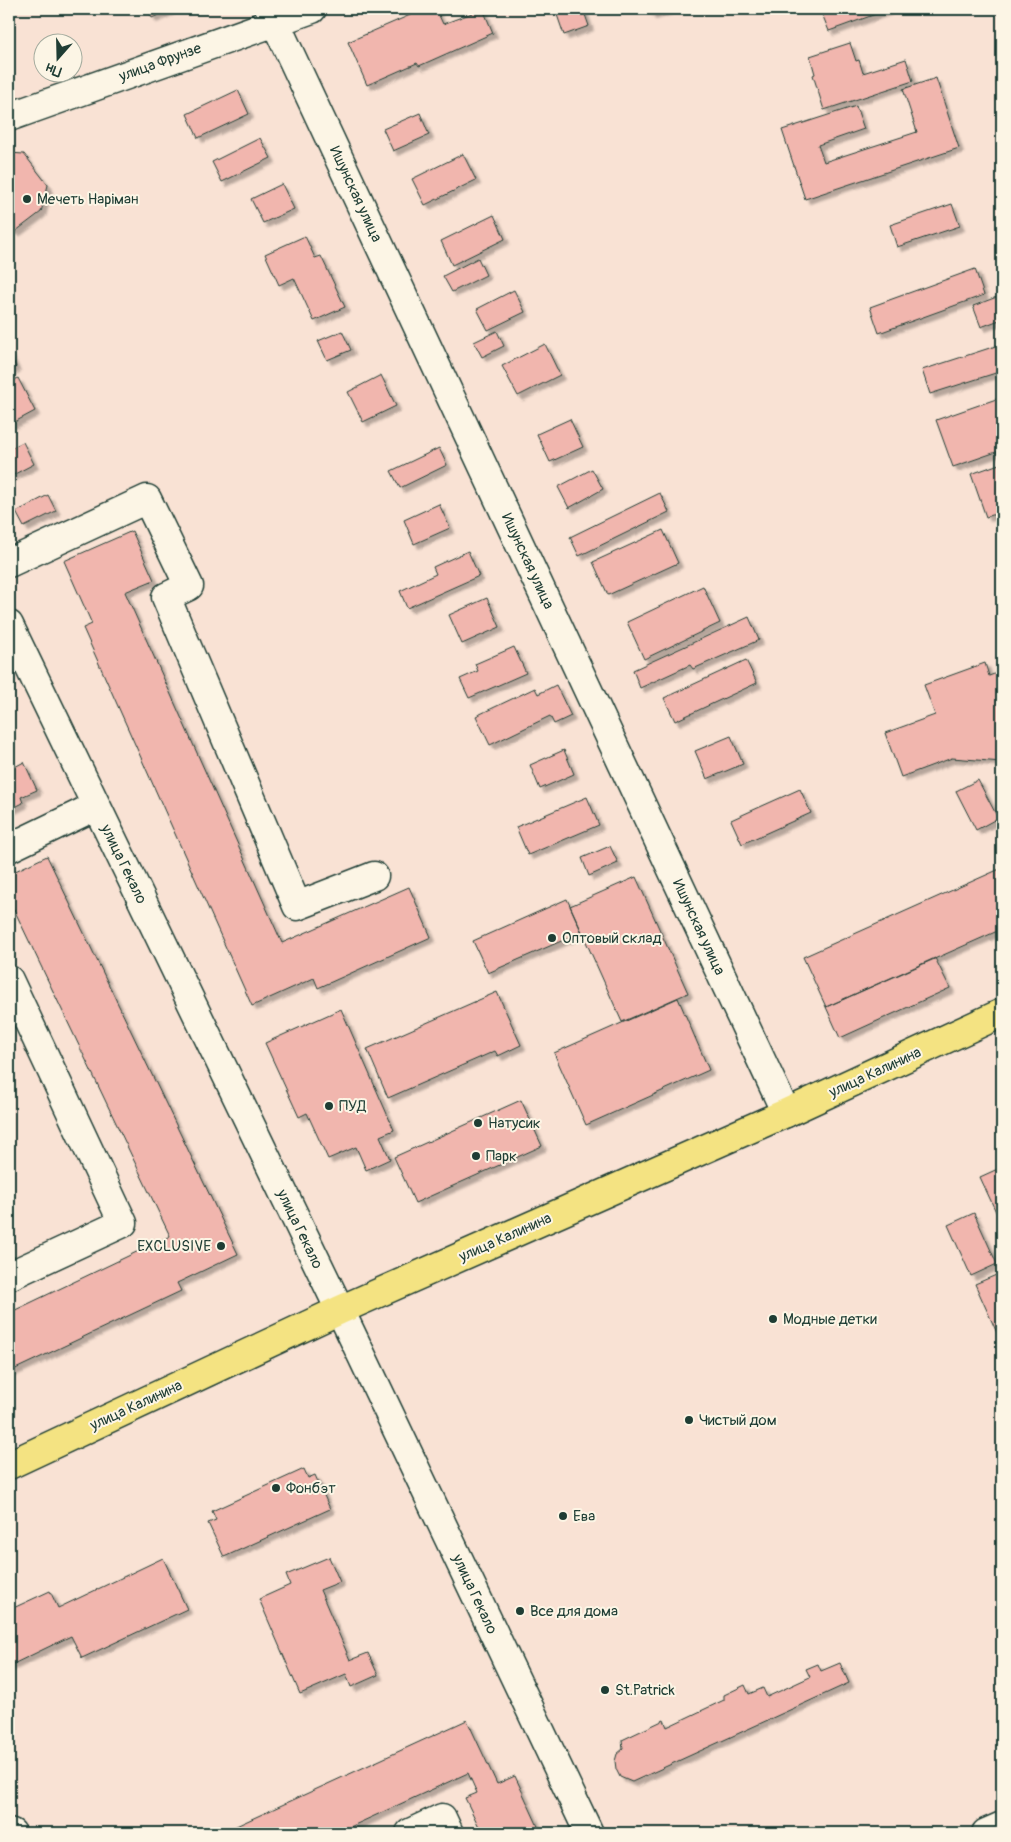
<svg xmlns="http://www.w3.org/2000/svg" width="1011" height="1842" font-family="Pangolin,sans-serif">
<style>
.building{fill:#f1b6ae;stroke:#1f3d34;filter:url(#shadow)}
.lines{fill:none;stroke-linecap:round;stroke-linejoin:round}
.minor-casing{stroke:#1f3d34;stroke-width:31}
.major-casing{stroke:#1f3d34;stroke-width:31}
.minor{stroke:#fcf5e5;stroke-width:28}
.major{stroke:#f4e382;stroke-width:28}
.poi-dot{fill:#1f3d34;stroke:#fcf5e5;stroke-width:2}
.labels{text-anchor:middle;stroke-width:4;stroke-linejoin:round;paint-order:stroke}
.street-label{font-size:15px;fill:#1f3d34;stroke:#fcf5e5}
.poi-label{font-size:15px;fill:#1f3d34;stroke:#fcf5e5;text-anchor:start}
</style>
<defs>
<filter id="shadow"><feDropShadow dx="4.5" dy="4.5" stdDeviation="1" flood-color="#0004"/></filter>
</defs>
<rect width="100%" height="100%" fill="#f9e2d4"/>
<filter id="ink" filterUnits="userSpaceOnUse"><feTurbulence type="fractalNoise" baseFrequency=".02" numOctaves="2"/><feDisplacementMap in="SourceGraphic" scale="10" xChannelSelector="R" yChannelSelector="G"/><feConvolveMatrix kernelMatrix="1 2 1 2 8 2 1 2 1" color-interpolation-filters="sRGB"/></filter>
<g filter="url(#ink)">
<path class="building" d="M148 9H171L152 18Z
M424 9H436L443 24 483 9 493 33 419 66 417 63 367 85 348 42Z
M555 9H583L589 26 564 35Z
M649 9H669L651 15Z
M820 9H887V10L829 31Z
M850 43 856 61 859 60 863 73 906 59 913 81 824 110 813 75 815 74 810 56Z
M936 78 959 148 805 199 782 130 856 106 864 129 818 145 824 162 917 132 903 89Z
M238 90 249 114 198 138 187 114Z
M420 113 429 135 393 151 383 129Z
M260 138 271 158 222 182 212 162Z
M9 153 24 154 48 185 41 212 16 231 9 229Z
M463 154 476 180 425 205 412 179Z
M282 184 294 209 263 223 251 199Z
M952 204 960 226 897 247 890 225Z
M494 215 505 239 452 265 441 241Z
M305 236 315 258 321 256 345 307 314 321 294 278 279 285 265 254Z
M478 258 486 275 452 292 443 276Z
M975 269 984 295 879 333 870 307Z
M514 290 525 312 488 330 477 309Z
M1002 295V319L981 327 973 306Z
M342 331 351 350 327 360 318 341Z
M497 331 504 346 482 357 474 342Z
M545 344 560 375 518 396 502 366Z
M1002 344V371L930 394 922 370Z
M9 352 16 367 9 371Z
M381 375 396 406 363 422 348 392Z
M18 378 35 411 9 425V383Z
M1002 397V450L953 467 936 420Z
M570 419 583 447 550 462 537 434Z
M23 442 34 464 9 477V449Z
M439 448 447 465 400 488 391 471Z
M1002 463V512L986 517 971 474Z
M592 469 603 489 569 508 558 487Z
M660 493 669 512 579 556 570 537Z
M48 495 56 511 24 527 16 512Z
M439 504 450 528 414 544 404 520Z
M663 530 678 563 608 595 593 562Z
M132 531 154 580 125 592 282 943 409 887 431 937 318 988 314 978 252 1006 83 628 92 624 64 561Z
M468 551 479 576 407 608 400 591 436 574 433 567Z
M703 586 720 623 644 659 627 622Z
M487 598 500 627 462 644 449 615Z
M749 617 759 640 693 669 690 665 640 688 633 670Z
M514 647 526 673 469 698 460 679 478 671 475 664Z
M746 660 757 683 675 721 664 698Z
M985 663 989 676 1002 671V762L952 758 901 777 885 733 935 715 924 685Z
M556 685 571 716 554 724 550 716 490 745 476 716 535 688 538 694Z
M731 736 743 764 707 779 695 751Z
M564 750 574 774 540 789 530 765Z
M24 762 37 790 21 797 23 803 9 810V770Z
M978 780 998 818 976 830 956 791Z
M800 789 811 813 742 844 731 820Z
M587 797 599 825 528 855 516 827Z
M610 846 618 863 589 876 582 858Z
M47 856 238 1254 177 1283 181 1291 9 1372V1313L170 1236 9 899V874Z
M1002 868V929L826 1007 803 957Z
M636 877 688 993 622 1022 570 906Z
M567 899 582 932 488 973 473 941Z
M935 958 950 988 840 1038 826 1007Z
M497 992 521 1045 498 1056 495 1051 388 1098 367 1049Z
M678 998 709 1070 586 1125 554 1053Z
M341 1009 394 1130 380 1136 390 1159 366 1170 356 1147 328 1159 307 1113 299 1117 265 1043Z
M521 1100 542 1146 415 1203 394 1157Z
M1002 1167V1225L980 1177Z
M974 1213 997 1264 971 1276 948 1225Z
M1001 1273 1002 1276V1344L975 1284Z
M304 1469 308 1478 315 1475 330 1509 224 1557 208 1523 216 1520 212 1511Z
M329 1557 340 1582 320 1590 350 1660 368 1653 378 1675 351 1687 346 1674 300 1694 259 1599 290 1585 286 1575Z
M163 1558 187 1609 82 1658 71 1636 9 1666V1610L50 1591 58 1608Z
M840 1663 849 1683 632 1782 620 1777 616 1769 615 1761 617 1754 623 1749 622 1740 664 1720 667 1727 724 1700V1695L745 1685 749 1694 763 1688 767 1697 810 1677 806 1669 818 1664 821 1671Z
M467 1720 497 1784 515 1776 541 1833H482L465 1798 477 1793 468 1773 337 1833H221Z"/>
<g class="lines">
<g class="minor-casing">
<path id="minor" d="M269 9 786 1113
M9 117 312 9
M9 563 147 499 189 586 166 597 297 906 374 876
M9 625 340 1310 589 1833
M9 848 96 806
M9 980 123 1223 9 1276
M9 1832 12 1833
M410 1833 442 1818 449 1833
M986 1833 1002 1826"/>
</g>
<g class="major-casing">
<path id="major" d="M9 1465 340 1310 786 1113 1002 1013"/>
</g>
<use href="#minor" class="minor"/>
<use href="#major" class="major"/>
</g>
</g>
<g class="poi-dot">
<circle cx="27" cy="199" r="5"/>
<circle cx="552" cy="938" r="5"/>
<circle cx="329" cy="1106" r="5"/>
<circle cx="478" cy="1123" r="5"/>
<circle cx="476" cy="1156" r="5"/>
<circle cx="221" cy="1246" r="5"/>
<circle cx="773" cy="1319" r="5"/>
<circle cx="689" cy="1420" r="5"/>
<circle cx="276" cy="1488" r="5"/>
<circle cx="563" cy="1516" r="5"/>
<circle cx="520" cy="1611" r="5"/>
<circle cx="605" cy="1690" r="5"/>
</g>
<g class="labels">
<g class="street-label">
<text transform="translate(160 62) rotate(-20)" y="5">улица Фрунзе</text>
<text transform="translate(356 194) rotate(65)" y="5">Ишунская улица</text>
<text transform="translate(528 561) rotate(65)" y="5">Ишунская улица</text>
<text transform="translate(124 864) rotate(64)" y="5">улица Гекало</text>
<text transform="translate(699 927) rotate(65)" y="5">Ишунская улица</text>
<text transform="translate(875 1072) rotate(-25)" y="5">улица Калинина</text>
<text transform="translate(300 1229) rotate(64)" y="5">улица Гекало</text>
<text transform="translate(505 1237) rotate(-24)" y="5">улица Калинина</text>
<text transform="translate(136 1405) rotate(-25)" y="5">улица Калинина</text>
<text transform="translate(475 1594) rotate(65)" y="5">улица Гекало</text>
</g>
<g class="poi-label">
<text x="37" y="204">Мечеть Наріман</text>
<text x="562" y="943">Оптовый склад</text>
<text x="339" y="1111">ПУД</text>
<text x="488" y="1128">Натусик</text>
<text x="486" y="1161">Парк</text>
<text x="211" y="1251" text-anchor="end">EXCLUSIVE</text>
<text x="783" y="1324">Модные детки</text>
<text x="699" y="1425">Чистый дом</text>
<text x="286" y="1493">Фонбэт</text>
<text x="573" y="1521">Ева</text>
<text x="530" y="1616">Все для дома</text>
<text x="615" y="1695">St.Patrick</text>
</g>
</g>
<rect width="1011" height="1842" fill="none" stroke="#fcf5e5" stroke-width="30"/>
<rect x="15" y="15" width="981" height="1812" fill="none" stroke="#1f3d34" stroke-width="2" filter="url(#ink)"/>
<g transform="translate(58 58) rotate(200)"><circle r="24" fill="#fcf5e5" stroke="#a4ab9e"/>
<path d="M0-4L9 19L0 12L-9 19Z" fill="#1f3d34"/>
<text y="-8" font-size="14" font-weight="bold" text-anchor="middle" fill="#1f3d34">Пн</text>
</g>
</svg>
